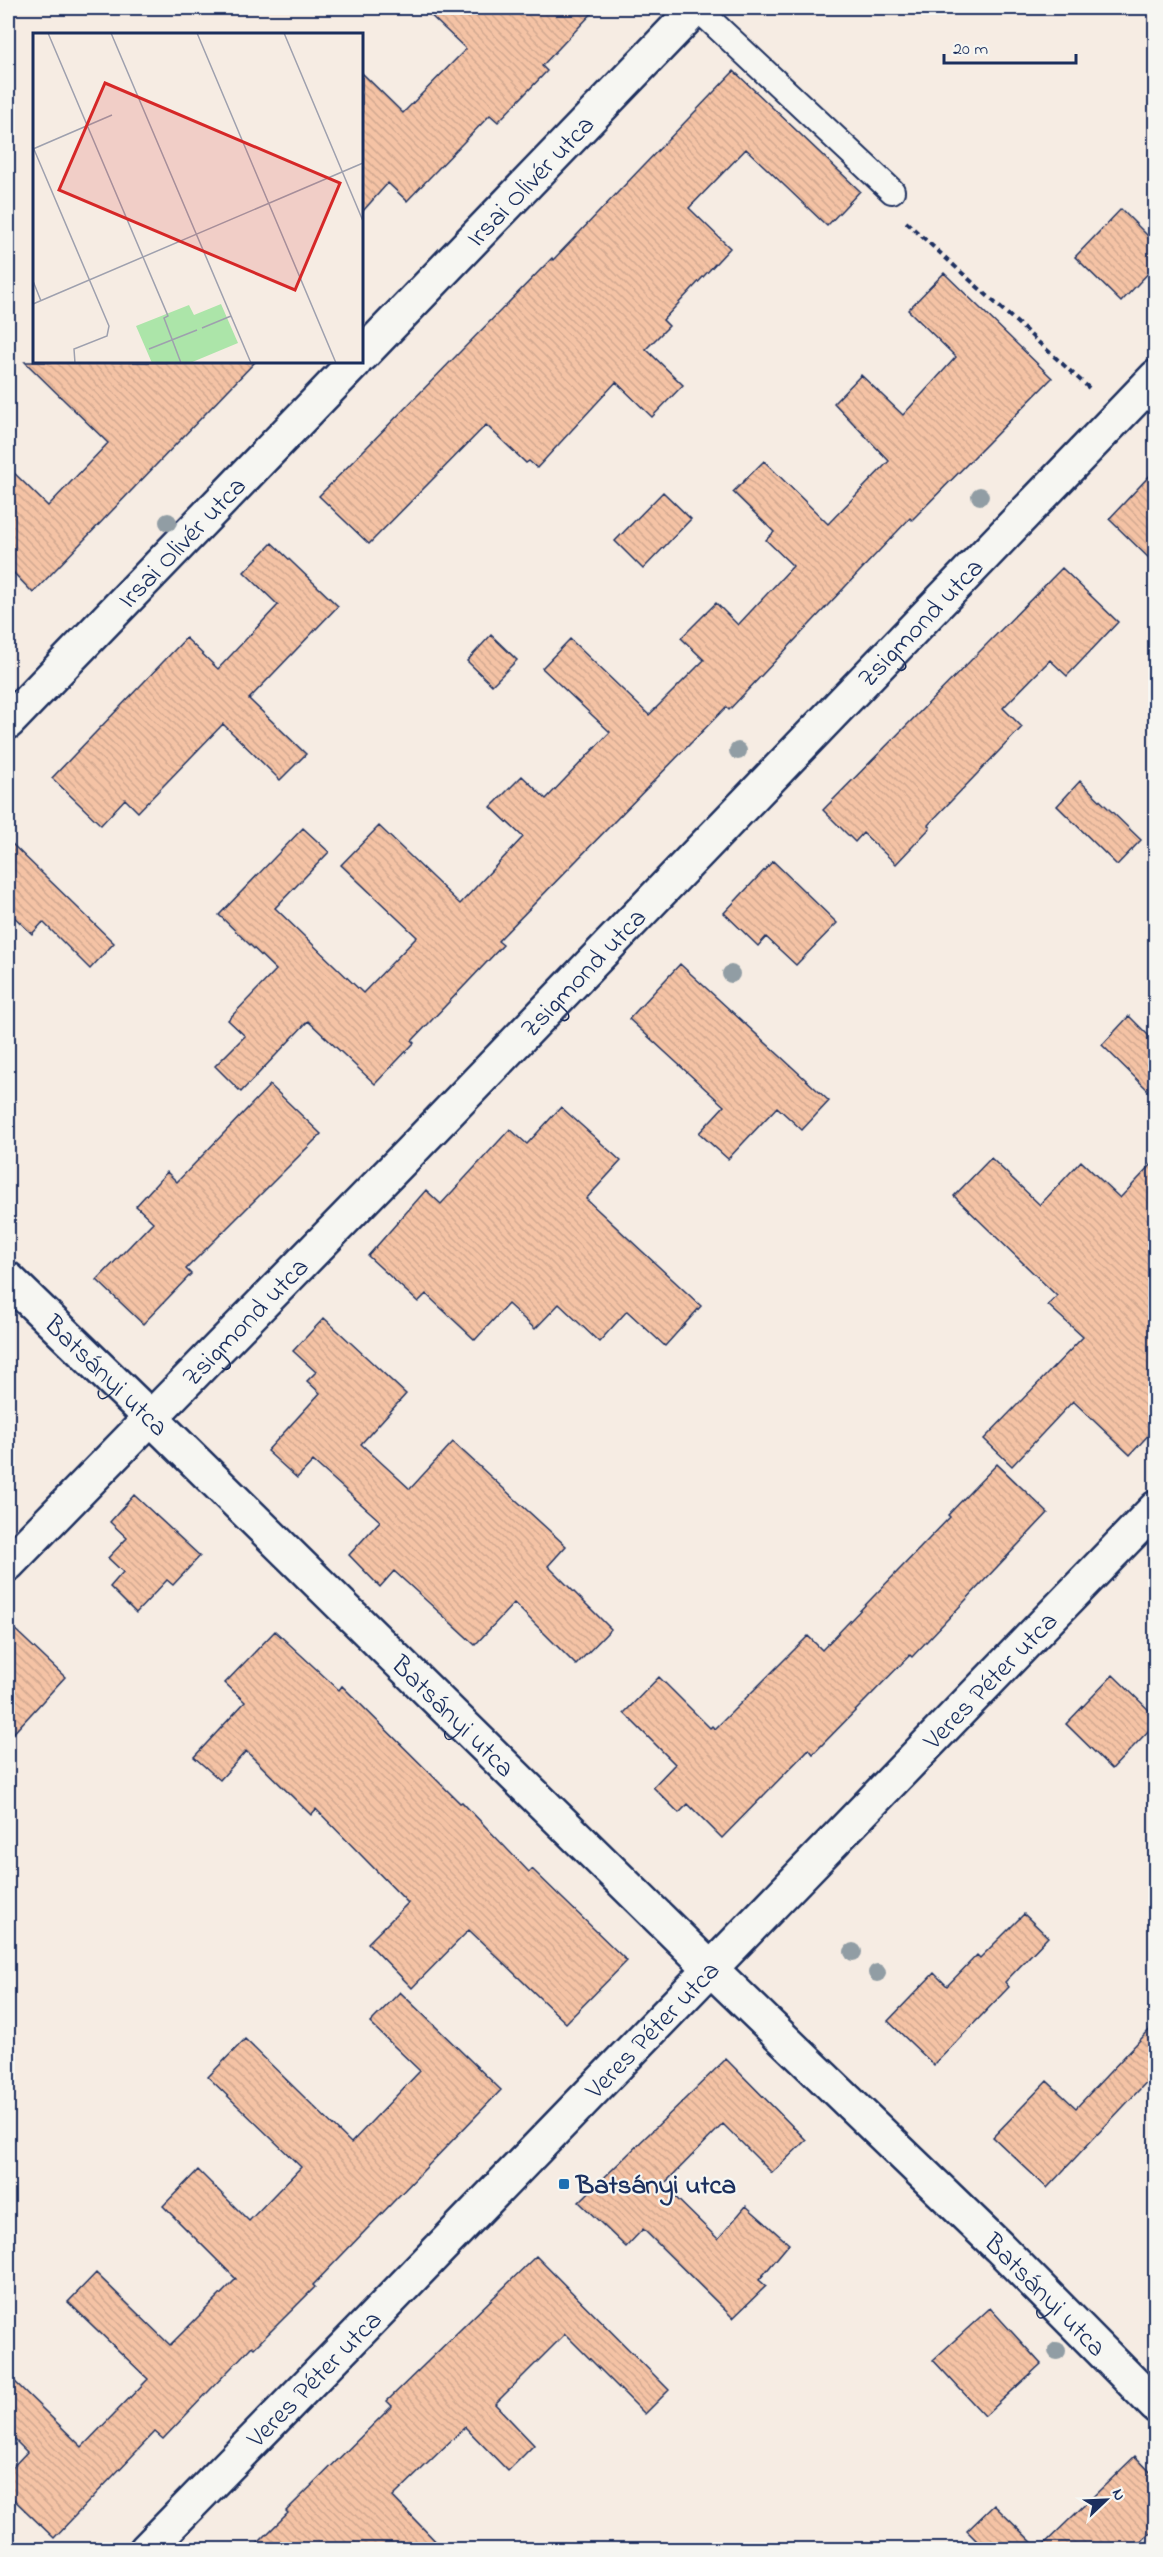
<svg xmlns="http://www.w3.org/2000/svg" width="1163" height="2557" font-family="'Indie Flower',sans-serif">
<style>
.building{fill:url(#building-back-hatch);stroke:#1b2f5e;stroke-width:1.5}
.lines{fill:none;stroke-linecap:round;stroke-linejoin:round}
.lane-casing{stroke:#1b2f5e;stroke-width:28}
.street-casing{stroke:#1b2f5e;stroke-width:38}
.path{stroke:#1b2f5e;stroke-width:4;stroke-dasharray:6 4.5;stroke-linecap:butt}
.lane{stroke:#f6f6f2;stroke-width:24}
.street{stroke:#f6f6f2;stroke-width:33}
.tree{fill:#919da4}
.poi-dot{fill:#1f6fb2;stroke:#f6f6f2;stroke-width:2}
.labels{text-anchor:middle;stroke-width:4.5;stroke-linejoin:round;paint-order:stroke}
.street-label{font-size:27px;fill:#1b2f5e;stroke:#f6f6f2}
.poi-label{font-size:27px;font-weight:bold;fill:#1b2f5e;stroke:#f6f6f2;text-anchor:start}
.inset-road{fill:none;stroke:#9ea0ae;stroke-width:1.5}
.view{fill:#d62828;fill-opacity:0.15;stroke:#d62828;stroke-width:3}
.inset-edge{fill:none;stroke:#1b2f5e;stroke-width:3}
</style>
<defs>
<pattern id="building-back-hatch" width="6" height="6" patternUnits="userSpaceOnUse" patternTransform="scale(1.5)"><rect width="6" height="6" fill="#f5c3a5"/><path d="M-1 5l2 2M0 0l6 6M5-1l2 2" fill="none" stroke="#d1a890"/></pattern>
</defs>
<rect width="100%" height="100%" fill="#f6ece3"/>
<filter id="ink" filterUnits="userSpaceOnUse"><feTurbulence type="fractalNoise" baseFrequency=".0167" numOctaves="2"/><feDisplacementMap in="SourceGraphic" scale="12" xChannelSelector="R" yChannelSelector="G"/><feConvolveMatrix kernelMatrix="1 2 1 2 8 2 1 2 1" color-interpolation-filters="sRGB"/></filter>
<g filter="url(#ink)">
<path class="building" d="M423 8H597L542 66 547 71 498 122 490 115 407 201 388 183 362 212V73L403 113 466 49Z
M734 71 860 191 827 226 746 149 689 208 730 248 663 320 669 326 646 349 683 385 652 417 616 382 537 468 529 461 526 463 486 425 369 544 319 496 552 258 553 260Z
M1121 209 1155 243V266L1121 302 1075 257Z
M944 273 1052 378 912 520 910 518 729 710 726 707 498 941 503 945 412 1041 414 1043 375 1084 308 1021 241 1092 215 1066 245 1036 228 1020 276 970 219 915 303 828 329 852 275 908 363 993 417 937 341 865 379 826 460 904 523 837 491 807 522 776 546 799 610 732 542 668 570 639 649 715 704 660 681 638 716 603 738 625 793 566 766 540 774 532 733 492 764 461 828 524 889 461 834 403 861 375 903 415 956 357 908 310Z
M25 362H255L33 593 8 567V467L48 506 108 443Z
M1155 470V564L1109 519Z
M663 492 691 519 643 569 615 541Z
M272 543 338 606 249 699 306 754 280 780 223 724 138 812 125 799 101 825 52 778 186 638 218 669 278 605 244 572Z
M1062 568 1118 622 1067 676 1050 660 1003 708 1022 727 928 825 930 828 896 864 863 833 855 842 823 810Z
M491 635 517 660 492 685 467 661Z
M1080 781 1141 840 1117 865 1057 806Z
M8 840 114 943 90 969 43 922 32 934 8 911Z
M773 861 837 923 796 965 766 937 758 946 724 913Z
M680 964 829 1101 802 1130 777 1107 728 1159 699 1133 724 1106 629 1019Z
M1129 1016 1155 1042V1097L1102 1045Z
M270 1085 321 1134 186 1269 191 1274 143 1324 97 1280 153 1222 136 1206 167 1172 177 1182Z
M561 1107 621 1161 586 1199 701 1306 665 1346 627 1311 599 1342 559 1304 535 1329 508 1304 475 1340 426 1294 418 1302 368 1256 426 1190 441 1204 510 1129 527 1144Z
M991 1158 1040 1205 1081 1161 1120 1198 1155 1161V1428L1130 1455 1073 1401 1012 1466 984 1439 1083 1337 1048 1305 1057 1296 954 1196Z
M324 1318 406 1394 361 1444 410 1489 453 1442 566 1546 548 1566 611 1629 576 1665 514 1603 475 1645 394 1571 380 1587 349 1555 380 1521 313 1461 297 1478 267 1451 320 1393 307 1381 316 1372 293 1351Z
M997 1464 1048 1513 912 1657 910 1655 813 1754 809 1749 722 1838 688 1804 679 1813 653 1787 675 1764 624 1713 659 1677 710 1728 712 1726 715 1729 808 1636 822 1650 950 1517 948 1515Z
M134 1495 200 1556 173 1585 167 1580 136 1613 110 1587 123 1572 108 1558 127 1538 110 1522Z
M8 1623 65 1677 8 1739Z
M275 1631 339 1690 342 1686 460 1803 462 1802 529 1872 532 1869 627 1961 566 2023 469 1930 412 1988 368 1943 408 1903 316 1809 311 1815 246 1751 220 1780 194 1757 245 1702 225 1683Z
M1113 1675 1155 1716V1724L1112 1769 1066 1724Z
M1024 1914 1048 1937 1005 1982 1009 1987 934 2065 888 2021 934 1973 947 1986 977 1955 980 1958Z
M400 1992 501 2090 313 2285 315 2287 254 2348 252 2346 163 2439 155 2432 54 2538 8 2494V2472L27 2452 8 2433V2375L82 2447 148 2379 68 2302 96 2273 170 2345 236 2279 163 2206 198 2170 249 2221 301 2167 208 2077 245 2039 351 2143 420 2071 370 2023Z
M1155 2024V2073L1047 2188 993 2137 1047 2081 1076 2108Z
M726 2059 806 2140 772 2173 723 2124 663 2185 718 2239 746 2206 789 2244 759 2280 766 2286 733 2318 643 2229 626 2247 579 2202Z
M536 2256 669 2390 645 2414 565 2334 495 2404 534 2445 508 2471 465 2427 393 2497 444 2550H251L288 2513 286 2511 392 2406 387 2401Z
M990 2308 1041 2364 985 2416 933 2360Z
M1135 2456 1155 2477V2528L1133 2550H986L967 2531 994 2505 1039 2549Z"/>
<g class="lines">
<g class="lane-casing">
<path id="lane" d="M697 8 892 191"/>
</g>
<g class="street-casing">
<g id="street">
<path id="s1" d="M362 355 696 8"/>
<path id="s2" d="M8 722 355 362"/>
<path id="s3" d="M8 1279 150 1417 711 1969 999 2247 1156 2406"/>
<path id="s4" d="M8 1564 410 1152 1156 377"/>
<path id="s5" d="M146 2550 367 2324 1156 1508"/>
</g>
</g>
<path class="path" d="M906 222 1089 388"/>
<use href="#lane" class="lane"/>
<use href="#street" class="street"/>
</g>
<g class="tree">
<circle cx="980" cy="496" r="9"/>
<circle cx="168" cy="522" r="9"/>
<circle cx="738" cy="751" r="9"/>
<circle cx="731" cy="974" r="9"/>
<circle cx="853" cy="1952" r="9"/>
<circle cx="877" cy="1973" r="9"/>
<circle cx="1057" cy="2351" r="9"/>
</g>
</g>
<rect class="poi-dot" x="558" y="2178" width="12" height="12" rx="3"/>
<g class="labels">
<g class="street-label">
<text dy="9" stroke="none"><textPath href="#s1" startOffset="242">Irsai Olivér utca</textPath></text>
<text dy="9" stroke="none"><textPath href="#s2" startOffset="250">Irsai Olivér utca</textPath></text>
<text dy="9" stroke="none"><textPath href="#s4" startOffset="1311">Zsigmond utca</textPath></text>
<text dy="9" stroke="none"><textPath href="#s4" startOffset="825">Zsigmond utca</textPath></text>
<text dy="9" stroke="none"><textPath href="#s4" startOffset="339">Zsigmond utca</textPath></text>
<text dy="9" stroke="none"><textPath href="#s3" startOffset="138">Batsányi utca</textPath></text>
<text dy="9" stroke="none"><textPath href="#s5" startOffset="1212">Veres Péter utca</textPath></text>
<text dy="9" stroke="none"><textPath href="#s3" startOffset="624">Batsányi utca</textPath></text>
<text dy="9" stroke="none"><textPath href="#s5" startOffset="726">Veres Péter utca</textPath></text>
<text dy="9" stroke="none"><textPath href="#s3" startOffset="1452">Batsányi utca</textPath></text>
<text dy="9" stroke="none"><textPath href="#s5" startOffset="240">Veres Péter utca</textPath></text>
</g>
<g class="poi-label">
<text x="576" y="2193">Batsányi utca</text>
</g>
</g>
<g transform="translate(33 33)">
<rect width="330" height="330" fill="#f6ece3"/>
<path d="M188 271 205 310 157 330H119L103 293 156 272 161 282Z" fill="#ace5a9"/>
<path class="inset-road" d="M15 0 135 283 131 285 148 330M78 0 218 330M164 0 303 330M251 0 330 188M0 114 76 293 74 303 41 316 42 330M0 116 79 82M0 248 8 268M0 271 330 130M169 295 198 283M116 316 164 297"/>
<path class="view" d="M72 50 307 150 262 257 26 157Z"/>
<rect width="330" height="330" class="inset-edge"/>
</g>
<rect width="1163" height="2557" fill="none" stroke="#f6f6f2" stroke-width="30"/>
<rect x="15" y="15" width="1133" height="2527" fill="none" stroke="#1b2f5e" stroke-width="2" filter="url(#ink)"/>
<g transform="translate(1106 2500) rotate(67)" stroke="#f6f6f2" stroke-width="4.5" paint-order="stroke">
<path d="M0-4.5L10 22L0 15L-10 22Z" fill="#1b2f5e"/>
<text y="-9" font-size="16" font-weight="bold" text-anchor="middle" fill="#1b2f5e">N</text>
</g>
<path d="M944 54v9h132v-9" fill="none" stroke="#1b2f5e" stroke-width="3"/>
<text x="953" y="54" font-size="18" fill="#1b2f5e" stroke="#f6f6f2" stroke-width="4.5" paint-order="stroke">20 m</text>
</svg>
